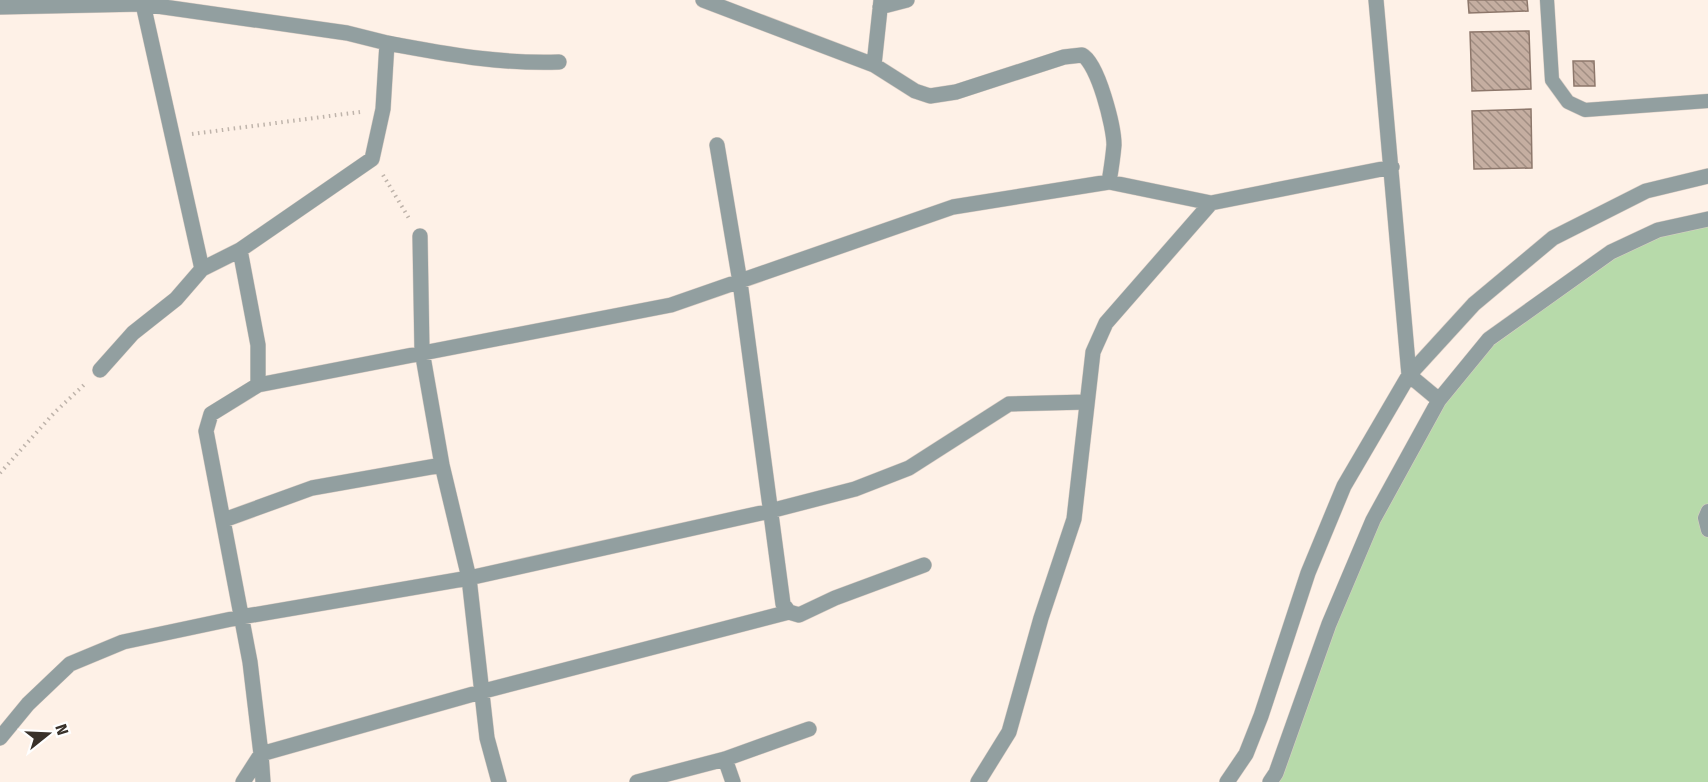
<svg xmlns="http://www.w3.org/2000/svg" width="1708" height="782" font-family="'Fira Sans',sans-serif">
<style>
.grass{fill:#b7daaa}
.building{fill:url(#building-back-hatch);stroke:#8d776b;stroke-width:1.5}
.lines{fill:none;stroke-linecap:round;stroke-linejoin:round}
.service-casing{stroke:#dbcec5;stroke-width:15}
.minor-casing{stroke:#dbcec5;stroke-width:16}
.path{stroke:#bfb4ab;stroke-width:4;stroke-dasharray:1.5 4.5;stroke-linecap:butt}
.service{stroke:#929fa0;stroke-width:14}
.minor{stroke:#929fa0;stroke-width:15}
</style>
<defs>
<pattern id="building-back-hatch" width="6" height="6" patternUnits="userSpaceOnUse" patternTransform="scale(1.5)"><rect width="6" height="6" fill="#c5aea1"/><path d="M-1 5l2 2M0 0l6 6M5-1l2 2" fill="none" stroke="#a18e83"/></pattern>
</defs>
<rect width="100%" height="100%" fill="#fef1e7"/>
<path class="grass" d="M1708 225V782H1266L1387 492 1465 370 1581 264 1688 226Z"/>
<path class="building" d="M1468 0H1527L1528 11 1469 13Z
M1529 31 1531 89 1472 91 1470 32Z
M1573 61H1594L1595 86H1574Z
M1531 109 1532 168 1474 169 1472 111Z"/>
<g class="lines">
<g class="service-casing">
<path id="service" d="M1547 0 1552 80 1568 102 1585 110 1708 101
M1708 511 1705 518 1708 530"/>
</g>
<g class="minor-casing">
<path id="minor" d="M703 0 874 65 915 91 930 96 956 92 1064 57 1082 55C1098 63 1114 127 1114 145 1113 157 1111 170 1109 182
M1376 0 1409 375 1439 400
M0 7 143 4 202 269
M880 7 907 0
M387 43C448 54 496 64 559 62
M874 65 881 0
M717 145 740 282 783 604 789 612 799 615 835 598 924 565
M420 236 422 351 442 465 469 578 770 511 855 489 909 468 1009 404 1087 402
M240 250 258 345V385L211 414 206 431 250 662 261 754 243 782
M100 370 133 333 176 299 202 269 240 250 372 159 383 109 387 43 347 33 143 4
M258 385 671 305 953 207 1109 182 1211 203 1392 167
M224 520 312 488 442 465
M0 738 28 704 70 664 123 642 241 617 469 578 487 738 499 782
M725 759 733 782
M263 782 261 754 484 691 789 612
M637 782 725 759 809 729
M978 782 1009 732 1041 618 1074 519 1093 352 1106 323 1211 203
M1227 782 1246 754 1261 716 1308 573 1344 486 1409 375 1474 304 1553 238 1646 191 1708 176
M1270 782 1276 773 1329 624 1373 520 1439 400 1489 339 1611 252 1658 230 1708 219"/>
</g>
<path class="path" d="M192 134 360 112
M383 175 410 220
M0 473 55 412 86 383"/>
<use href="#service" class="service"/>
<use href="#minor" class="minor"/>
</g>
<g transform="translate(48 734) rotate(72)" stroke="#ffffff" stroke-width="4.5" paint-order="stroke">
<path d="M0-4.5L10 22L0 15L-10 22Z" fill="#39312a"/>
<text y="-9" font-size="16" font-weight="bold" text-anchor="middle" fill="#39312a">N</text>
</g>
</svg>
